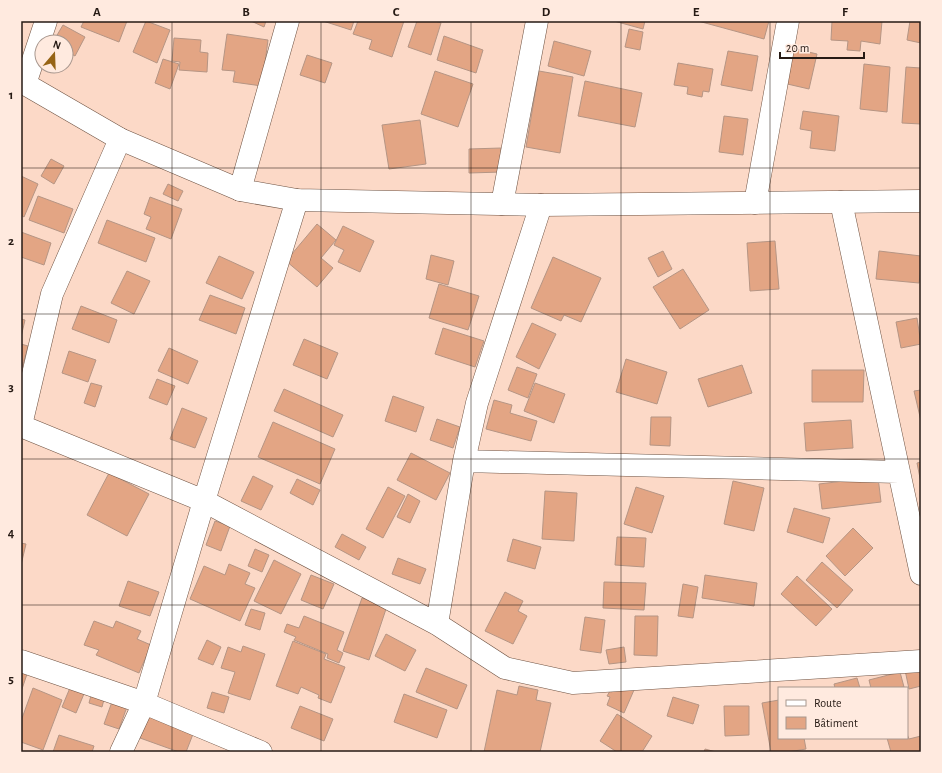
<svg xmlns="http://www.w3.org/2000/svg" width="942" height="773" font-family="'Alegreya Sans',sans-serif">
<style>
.building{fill:#e3a584;stroke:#b59584}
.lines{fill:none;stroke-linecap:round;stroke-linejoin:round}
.minor-casing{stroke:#6f5343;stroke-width:23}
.tertiary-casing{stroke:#6f5343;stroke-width:23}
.minor{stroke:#fff;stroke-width:22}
.tertiary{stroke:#fff;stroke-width:22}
.grid{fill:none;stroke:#261a14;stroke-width:1;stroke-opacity:0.55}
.neatline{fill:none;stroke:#261a14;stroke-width:1.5}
.grid-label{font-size:13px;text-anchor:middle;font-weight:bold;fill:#261a14}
</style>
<rect width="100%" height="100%" fill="#fcd9c7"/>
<path class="building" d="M84 21H127L119 42 81 27Z
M146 21 170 30 157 63 133 52Z
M251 21H266L264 27Z
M323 21H354L351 30Z
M358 21H404L392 57 369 49 372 40 353 34Z
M417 21H435L441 23 431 55 408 47Z
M614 21H645L643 29Z
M698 21H769L764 39Z
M832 21H882L880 44 861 41 860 51 847 50 848 41 831 40Z
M910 21H921V43L907 40Z
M63 25 85 37 75 56 66 51V42H53Z
M629 29 643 32 640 50 625 47Z
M227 34 268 40 262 86 233 82 235 71 222 70Z
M444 36 483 50 476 73 437 60Z
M174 38 201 40 200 52 208 53 207 72 179 70 180 62 172 61Z
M554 41 591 51 584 76 548 66Z
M792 48 817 54 809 89 783 83Z
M728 51 758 56 752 91 721 85Z
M307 55 332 63 325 83 300 75Z
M163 59 179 64 170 89 155 83Z
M678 63 713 69 709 92 703 91 702 97 687 94 688 87 674 85Z
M864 64 890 67 887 112 860 109Z
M906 67 921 68V124L902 123Z
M435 71 473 84 458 127 421 114Z
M539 71 573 77 560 153 526 147Z
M585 81 642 93 635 127 578 116Z
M803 111 839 116 835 151 810 148 812 131 800 129Z
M724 116 748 119 743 155 719 152Z
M420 120 426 164 389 169 382 125Z
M501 148 502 172 469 173V149Z
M51 159 64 166 54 184 41 176Z
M21 176 38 184 24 217 21 215Z
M168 184 183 191 178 201 163 194Z
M38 196 73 209 64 233 29 220Z
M150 197 182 209 171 239 146 229 151 217 144 214Z
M107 220 155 238 146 262 98 243Z
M317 224 336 240 321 258 333 268 317 287 286 261Z
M343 226 374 241 360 272 338 262 344 250 334 245Z
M21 232 51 243 44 265 21 257Z
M775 241 779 289 750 291 747 243Z
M663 251 672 269 658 277 648 258Z
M879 251 921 256V267L919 283 876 279Z
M431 255 454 261 448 285 426 279Z
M219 256 254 272 242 299 206 283Z
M553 257 601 278 581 322 564 315 561 321 531 308Z
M683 269 709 310 680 329 653 287Z
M127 271 150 281 134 314 111 303Z
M439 284 479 296 468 330 429 318Z
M210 295 245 308 236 334 199 320Z
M81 306 117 320 109 343 72 329Z
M917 318 921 344 901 348 896 322Z
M21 319 25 320 21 337Z
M532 323 556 334 539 369 516 357Z
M443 328 484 341 475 367 435 354Z
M304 339 338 353 327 379 293 365Z
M21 344 28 346 22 368H21Z
M169 348 198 361 188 384 158 371Z
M69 351 96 360 88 382 62 373Z
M626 359 667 372 657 404 616 392Z
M742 365 752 393 708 407 698 379Z
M517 367 537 374 528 398 508 390Z
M812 370H864L863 402H812Z
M157 379 175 386 167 405 149 398Z
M91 383 102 386 95 407 84 403Z
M535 383 565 394 554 423 524 411Z
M284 389 343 415 333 437 274 411Z
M921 390V421L914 391Z
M393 396 424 407 416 432 385 421Z
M494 400 512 405 510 413 537 421 531 441 486 429Z
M182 408 207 418 195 448 170 439Z
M651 417H671L670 446 650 445Z
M437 419 460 427 453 448 430 440Z
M851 420 853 448 806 451 804 423Z
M273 422 335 449 320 484 258 457Z
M411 453 450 473 436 500 397 480Z
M921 462V483L917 463Z
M109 473 149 494 127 536 87 515Z
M253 476 273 486 261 510 241 501Z
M878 477 881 502 822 509 819 484Z
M297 479 320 490 313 505 290 493Z
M733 481 764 488 754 531 724 524Z
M388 487 405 496 383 538 366 529Z
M636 487 664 496 652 533 624 524Z
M545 491 577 493 574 541 542 539Z
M408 494 420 501 410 523 397 517Z
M794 508 830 518 823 543 787 532Z
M215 521 230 526 221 551 206 545Z
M853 528 873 548 845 576 826 556Z
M342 534 366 547 359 560 335 547Z
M617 537 646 538 644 567 615 565Z
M513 539 541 547 535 569 507 561Z
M21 543 26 544 21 565Z
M255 549 269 555 262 572 248 566Z
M398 558 426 569 420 584 392 574Z
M274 560 301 574 281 614 254 601Z
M822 562 853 590 837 608 806 580Z
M229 564 250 573 245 584 255 588 240 621 190 599 204 566 225 575Z
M311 575 334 584 323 609 301 600Z
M705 575 757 583 754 606 702 598Z
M797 576 832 609 816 626 781 594Z
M128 581 159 592 150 616 119 606Z
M604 582 646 583 644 610 603 608Z
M683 584 698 587 693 618 678 616Z
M505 592 523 601 518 611 527 616 513 644 485 631Z
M362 598 387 606 369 660 343 651Z
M251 609 265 613 260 630 245 625Z
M304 616 344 632 337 650 343 653 339 663 327 658 328 654 294 640 296 637 284 632 287 624 299 628Z
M635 616H658L657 656 634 655Z
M585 617 605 620 601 653 580 650Z
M94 621 113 628 116 621 141 631 137 639 151 645 139 673 96 655 99 650 84 645Z
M386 634 416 650 405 671 375 656Z
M207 640 221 647 213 665 198 659Z
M293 641 326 654 324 659 345 667 331 703 318 698 319 695 301 687 298 694 276 686Z
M243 646 265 654 250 700 228 693 235 672 221 668 228 647 241 652Z
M624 647 626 662 609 664 606 650Z
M21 662 30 665 21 692Z
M921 667V686L909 689 905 670Z
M426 668 467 685 457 709 416 692Z
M900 672 904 687 898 688H871L869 680Z
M857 678 860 688H835L834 684Z
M617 682 634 690 624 713 607 705 610 697 607 696 610 691 612 692Z
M72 683 86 689 76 713 62 707Z
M519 686 538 690 536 700 551 703 540 752H484L497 690 517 695Z
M33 688 62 700 43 750 21 742V721Z
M93 688 106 692 102 707 89 703Z
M212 692 229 697 224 713 207 708Z
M404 694 447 710 437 738 394 722Z
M673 697 699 705 693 724 667 716Z
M113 699 128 704 119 729 104 724Z
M779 700V738H804L806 749 788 752H771L762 703Z
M300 706 333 719 324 741 291 728Z
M724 706H749V735L725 736Z
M150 712 195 729 186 752H179L140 738Z
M617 714 652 736 642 752H617L600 741Z
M907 734 909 739 921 736V752H891L887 738H907Z
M59 735 94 746 92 752H53Z
M705 749 716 752H704Z"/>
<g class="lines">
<g class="minor-casing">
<path id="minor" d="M25 84 46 21
M240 190 288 21
M841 202 921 574
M755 203 788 21
M502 204 537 21
M21 425 52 294 120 139
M21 426 204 501 437 624 505 668 573 683 921 661
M464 461 899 472
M437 624 464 461 477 403 541 205
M21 661 144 703 261 752
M121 752 144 703 204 501 297 200"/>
</g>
<g class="tertiary-casing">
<path id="tertiary" d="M21 83 25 84 120 139 240 190 297 200 541 205 921 201"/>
</g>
<use href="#minor" class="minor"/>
<use href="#tertiary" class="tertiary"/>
</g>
<path class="grid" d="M172 21V752M321 21V752M471 21V752M621 21V752M770 21V752M21 168H921M21 314H921M21 459H921M21 605H921"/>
<rect width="942" height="773" fill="none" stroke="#ffeadf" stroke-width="44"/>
<rect x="778" y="687" width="130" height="52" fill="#ffeadf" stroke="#a8978e"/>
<rect x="786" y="700" width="20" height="6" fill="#ffffff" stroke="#a8978e"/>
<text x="814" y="707" font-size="12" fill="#261a14">Route</text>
<rect x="786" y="717" width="20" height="12" fill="#e3a584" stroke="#a8978e"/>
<text x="814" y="727" font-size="12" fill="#261a14">Bâtiment</text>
<g transform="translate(54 54) rotate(19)"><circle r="19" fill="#ffeadf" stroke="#a8978e"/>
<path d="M0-3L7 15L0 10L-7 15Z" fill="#966416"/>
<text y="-6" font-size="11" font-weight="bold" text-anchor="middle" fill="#261a14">N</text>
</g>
<path d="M780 52v6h84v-6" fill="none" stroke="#261a14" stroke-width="2"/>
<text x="786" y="52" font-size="12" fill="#261a14" stroke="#ffeadf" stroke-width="3" paint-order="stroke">20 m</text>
<rect x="22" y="22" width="898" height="729" class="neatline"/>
<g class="grid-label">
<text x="97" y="16">A</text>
<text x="246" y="16">B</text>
<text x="396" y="16">C</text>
<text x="546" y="16">D</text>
<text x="696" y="16">E</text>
<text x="845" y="16">F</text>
<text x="11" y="99">1</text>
<text x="11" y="245">2</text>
<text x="11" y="391">3</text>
<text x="11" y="537">4</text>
<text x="11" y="683">5</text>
</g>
</svg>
